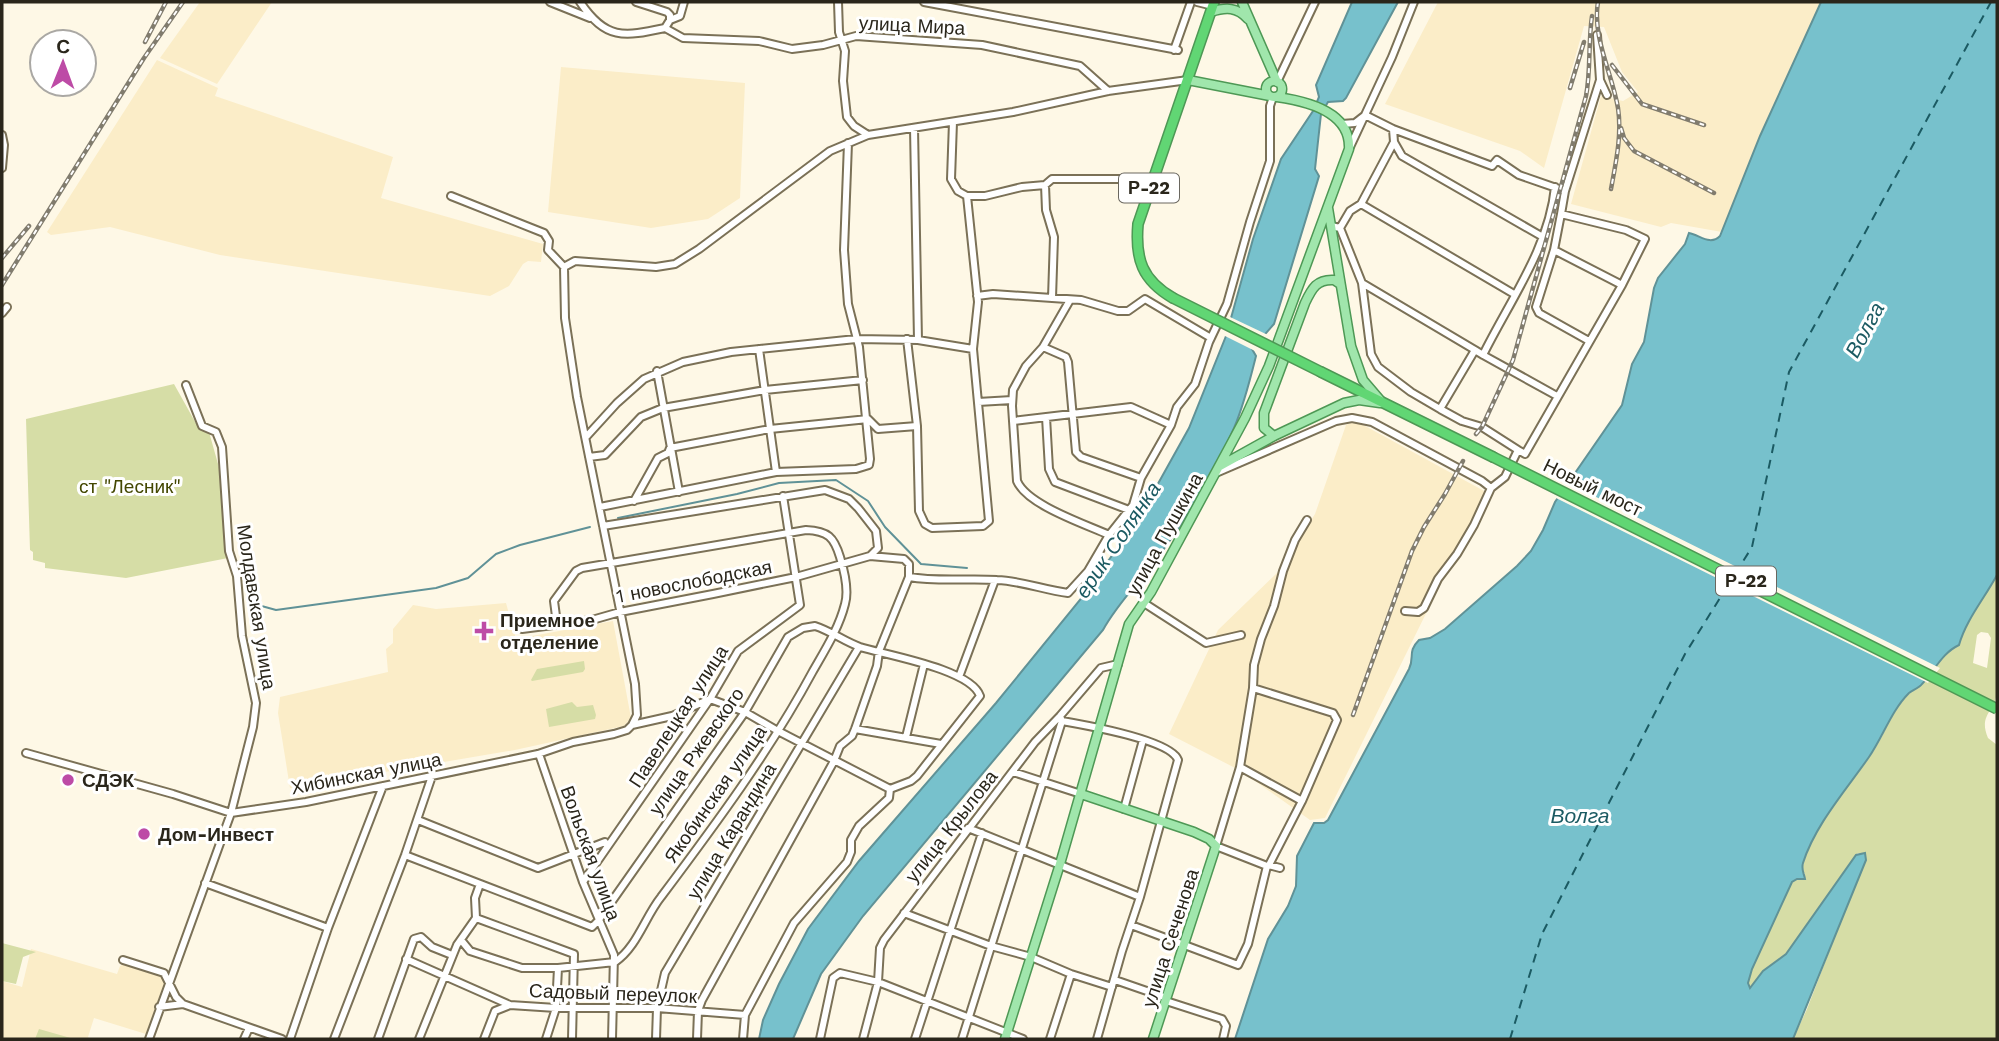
<svg xmlns="http://www.w3.org/2000/svg" width="1999" height="1041" font-family="'Work Sans',sans-serif">
<style>
.built{fill:#fbedc8}
.green{fill:#d6dda6;fill-rule:evenodd}
.water{fill:#77c1cc;stroke:#609297;stroke-width:2}
.pier{fill:#fef8e6}
.lines{fill:none;stroke-linecap:round;stroke-linejoin:round}
.stream{stroke:#609297;stroke-width:2}
.ferry{stroke:#1b5a62;stroke-width:2;stroke-dasharray:9 7;stroke-linecap:butt}
.minor-casing{stroke:#7b7157;stroke-width:10}
.major-casing{stroke:#4e9855;stroke-width:11}
.highway-casing{stroke:#4e9855;stroke-width:12}
.minor{stroke:#fff;stroke-width:6}
.major{stroke:#a0e6ac;stroke-width:8}
.highway{stroke:#61d674;stroke-width:9}
.rail-casing{stroke:#817c6e;stroke-width:4.5}
.rail{stroke:#fff;stroke-width:2;stroke-dasharray:5;stroke-linecap:butt}
.highway-bridge-casing{stroke:#4e9855;stroke-width:12;stroke-linecap:butt}
.highway-bridge{stroke:#61d674;stroke-width:9}
.poi-dot{fill:#bd4ba6;stroke:#fff;stroke-width:2.5}
.labels{text-anchor:middle;stroke-width:6;stroke-linejoin:round;paint-order:stroke}
.shield{fill:#fff;stroke:#6a675f;stroke-width:2}
.shield-label{font-size:18px;font-weight:bold;fill:#2a261b}
.street-label{font-size:19px;fill:#2a261b;stroke:#fff}
.park-label{font-size:19px;fill:#434701;stroke:#fff}
.poi-label{font-size:19px;font-weight:bold;fill:#2a261b;stroke:#fff;text-anchor:start}
.water-label{font-size:21px;font-style:italic;fill:#1b5a62;stroke:#fff}
</style>
<rect width="100%" height="100%" fill="#fef8e6"/>
<path class="built" d="M200 2H272L217 84 160 58Z
M1438 2H1821L1760 136 1722 232 1671 223 1661 227 1571 204 1601 96 1623 101 1638 92 1622 72 1604 27 1584 26 1544 168 1520 151 1385 104Z
M157 60 218 88 215 96 393 157 381 198 543 244 541 262 528 261 523 264 509 286 490 296 220 255 110 227 51 235 47 232Z
M561 67 745 83 740 198 708 219 651 228 548 212Z
M1356 421 1486 492 1325 818 1310 820 1241 771 1169 734 1218 630 1279 571 1315 514 1346 425Z
M506 603 516 639 613 621 631 718 624 726 515 750 290 788 278 713 280 697 388 672 386 649 393 643V629L413 605 436 609Z
M31 949 117 974 120 966 125 964 163 976 165 981 146 1034 94 1018 88 1037 90 1039H2V981L22 987Z"/>
<path class="green" d="M174 384 198 427 209 432 222 478 228 558 126 578 45 568V563L33 560V552L30 550 26 419Z
M1997 575C1997 614 1999 654 1997 692 1995 712 1978 715 1988 738L1997 745V1039H1793L1807 1009 1866 856 1858 853 1856 855 1786 954 1763 971 1753 987 1750 988 1748 983 1751 969 1792 882 1805 874 1802 870C1812 825 1850 787 1875 749 1886 731 1893 709 1909 694 1913 690 1919 688 1922 684 1935 670 1942 653 1959 645 1966 620 1984 599 1997 575ZM1981 632 1988 633 1991 638 1987 668 1973 663 1977 635Z
M584 661 585 669 583 672 532 681 531 680 537 669Z
M572 702 577 707 593 705 596 715 595 719 549 727 546 709Z
M2 943 36 952 23 957 16 984 2 981Z
M39 1029 74 1039H35Z"/>
<path class="water" d="M1352 2H1398L1346 98 1343 101 1328 102 1321 114 1315 169 1319 176 1274 324 1252 349 1256 356C1250 380 1244 405 1234 428 1215 472 1189 515 1161 553 1142 580 1119 601 1103 630L863 916 821 974 793 1039H759L763 1020 779 984 808 929 859 861 996 703 1084 595 1140 516 1189 428 1226 336 1253 239 1281 159 1313 111 1319 97 1316 85Z
M1821 2H1997V575C1984 599 1966 620 1959 645 1942 653 1935 670 1922 684 1919 688 1913 690 1909 693 1891 711 1883 737 1869 757 1846 790 1815 825 1803 863 1801 870 1804 873 1805 879H1797L1792 882 1752 969 1748 983 1750 988 1763 971 1786 954 1856 855 1865 853 1866 860 1793 1039H1235L1268 939 1288 906 1296 886 1297 856 1314 823H1324L1328 820 1409 669C1415 657 1407 652 1419 640L1430 638 1445 629 1517 566 1531 551 1543 530 1555 502 1622 405 1632 364 1644 342 1654 288 1658 278 1685 244 1689 233C1700 235 1710 246 1720 236L1760 136Z"/>
<path class="pier" d="M1228 316 1268 335 1256 349 1257 352 1223 335Z
M1564 481 1940 668 1928 683 1554 497Z"/>
<g class="lines">
<path class="stream" d="M618 518 737 494 779 483 836 480 868 501 885 527 921 564 967 568
M258 605 276 610 436 588 468 578 496 554 520 545 590 527"/>
<path class="ferry" d="M1735 574 1752 547 1789 372 1991 2
M1510 1039 1542 934 1685 654 1730 582"/>
<g class="minor-casing">
<path id="minor" d="M550 2 590 18
M580 2C606 40 623 37 665 28L670 20 680 16 684 2
M636 2 667 12 670 15V20
M838 2 839 32 845 51 843 81 847 117 854 126 868 135
M924 2 1178 50
M1197 2 1213 6
M665 28 683 38 759 41 792 49 823 45 856 36 982 45 1080 66 1108 91
M1174 50 1191 2
M1600 80 1607 95
M1277 82 1315 2
M1365 115 1393 129 1492 166 1497 160 1519 175 1565 191 1600 80 1597 35
M953 122 951 179 958 191 967 196
M1342 124 1355 123 1364 116
M914 128 918 340
M1393 129 1394 142 1402 156 1543 237
M2 135 4 145 2 168
M1350 147 1392 57 1414 2
M1045 185 1046 210 1054 237 1052 298
M451 196 544 233 549 241 548 250 564 267
M967 196H985L1022 187 1045 185 1052 179H1124
M1361 204 1514 294
M1561 214 1554 250 1536 307 1539 313 1589 341
M1331 226 1340 228 1362 283 1475 350
M1340 228 1350 211 1361 204 1394 142
M1554 250 1622 285
M1362 283 1371 354 1378 367 1411 392 1440 409 1462 421 1482 427 1518 450
M977 296 993 294 1081 300 1118 311H1128L1145 299 1211 338
M1070 300 1043 347 1026 366 1013 390 1012 406 1017 481C1027 505 1085 524 1109 535
M2 313 7 307
M907 339 917 426 919 511 925 524 932 528 983 526 989 521 973 349 978 302 967 196
M1043 347 1066 357 1068 362 1076 452 1081 457 1141 478
M759 349 776 472
M1483 355 1557 396
M657 371 679 492
M978 402 1012 400
M1440 409 1475 350 1483 355C1509 302 1549 248 1555 187
M1046 417 1049 469 1055 482 1129 510
M1013 421 1131 407 1171 425
M586 437 617 403 644 379 683 362 731 352 856 339 918 340 973 349
M589 457 605 455 641 417 663 408 765 390 863 380
M1216 473 1336 421 1352 418 1372 422 1482 481 1491 488
M634 501 658 458 668 453 670 448 770 429 868 419 878 429 917 426
M600 507 776 472 856 469 869 465 870 459 859 347 848 304 844 250 848 143
M603 526 825 490 849 499 858 508 876 531 878 548 870 556
M1144 603 1206 643 1241 635
M1405 611 1418 612 1424 608 1438 579 1457 554 1474 525 1491 488 1505 477 1518 450 1525 454 1622 285 1645 239 1626 230 1561 214 1565 191
M522 629 592 620 620 612 713 594 796 577 870 556 904 559 909 564V577C938 582 968 578 997 580 1022 581 1044 590 1068 593L1088 571 1109 535 1133 505 1141 478 1171 425 1177 407 1195 384 1209 342 1227 304 1250 222 1270 161V106L1273 97
M959 677 995 580
M1253 688 1333 713 1337 720 1302 801 1269 865
M1060 716 1062 721C1085 725 1171 740 1178 760L1140 897 1122 951 1097 1039
M632 725 637 715 635 684 577 397 565 318 564 267 575 261 656 267 675 264 699 249 830 151 868 135 1013 112 1108 91 1188 80
M855 729 941 744
M906 737 924 664
M26 753 173 794 231 813 306 802 538 754 573 742 614 734 627 730 632 725 672 716 710 699 745 712 778 731 890 789
M539 754 583 882 614 955 612 1039
M1240 767 1302 801
M1013 772 1081 794
M1124 809 1143 740
M418 820 538 868 605 842
M968 828 1140 897
M405 855 592 927 598 921 745 712 788 637 803 628 815 626C831 631 845 642 860 647 886 655 971 669 980 696L917 776 911 781 890 789 889 798 859 826 851 840V852L847 862 794 923 745 1015 743 1039
M1280 868 1269 865 1267 866 1216 846 1240 767 1253 688 1254 665 1261 639 1274 606 1283 571 1295 540 1307 520
M583 882 710 699 738 651 800 605 783 496
M205 883 328 928
M904 913 991 946 1031 957 1071 974 1112 987
M476 918 574 954 572 1039
M1131 925 1238 965 1248 944 1267 866
M461 940 470 951 522 968H558L615 962C637 947 645 917 661 897 715 825 770 751 813 671 825 650 839 628 845 604 849 590 844 570 840 557 834 537 828 531 806 530L582 568 576 571 554 601 557 624
M406 959 510 1005 556 1008H657L745 1015
M123 960 164 973 176 997 183 1004 282 1039
M1115 980 1167 998
M1166 1001 1222 1019 1226 1026 1223 1039
M159 1007 183 1004
M149 1039 231 813 253 727 256 703 242 636 237 576 229 551 222 447 216 432 202 426 186 385
M244 1039 249 1028
M290 1039 328 928 383 786
M334 1039 405 855 432 776
M378 1039 414 939 421 937 432 947 452 955
M419 1039 457 945 476 918 475 898 480 884
M484 1039 495 1011 510 1005
M546 1039 556 1008 558 968
M656 1039 657 1008 665 973 859 647
M697 1039 698 1011 702 1000 834 761 840 746 852 736 855 729 877 666 879 651 909 577
M820 1039 833 978 840 973 878 982 1023 1039
M863 1039 878 982 880 948 884 940 1035 742 1060 716 1101 668 1118 664
M915 1039 982 833
M962 1039 1062 721
M1050 1039 1071 974"/>
</g>
<g class="major-casing">
<path id="major" d="M1242 2 1277 82
M1211 12C1226 7 1237 7 1248 19
M1188 80 1270 96
M1266 89a8 8 0 1 1 16 0a8 8 0 1 1-16 0Z
M1328 208 1351 346 1363 380 1381 401
M1274 436 1264 428V413L1305 303C1312 288 1317 279 1334 280L1340 284
M1220 466 1274 436 1344 403 1359 400 1380 403
M1081 794 1194 832 1209 839 1216 846 1153 1039
M1005 1039 1060 864 1129 624 1151 592 1245 418 1269 366 1349 149C1351 112 1306 101 1277 97"/>
</g>
<g class="highway-casing">
<path id="highway" d="M1173 298C1142 280 1135 259 1138 224L1214 2
M1321 372 1493 457"/>
</g>
<use href="#minor" class="minor"/>
<use href="#major" class="major"/>
<use href="#highway" class="highway"/>
<g class="rail-casing">
<path id="rail" d="M1598 2C1592 37 1612 73 1618 108 1622 135 1616 162 1611 189
M145 42 166 2
M1612 65 1642 104 1704 125
M1570 88 1584 42
M1621 128 1624 138 1634 151 1714 193
M2 258 29 226
M2 285 144 58 183 2
M1476 434 1482 427 1513 360 1586 96C1591 70 1588 43 1592 16
M1353 715 1412 551 1424 527 1445 494 1463 461"/>
</g>
<use href="#rail" class="rail"/>
<g class="highway-bridge-casing">
<path id="highway-bridge" d="M1173 298 1321 372
M1493 457 1997 709"/>
</g>
<use href="#highway-bridge" class="highway-bridge"/>
</g>
<g class="poi-dot">
<path d="M480.5 620.5h7v7h7v7h-7v7h-7v-7h-7v-7h7z"/>
<circle cx="68" cy="780" r="7"/>
<circle cx="144" cy="834" r="7"/>
</g>
<g class="labels">
<g class="shield">
<rect x="1119" y="173.5" width="60" height="29" rx="5"/>
<rect x="1716" y="566.5" width="60" height="29" rx="5"/>
</g>
<g class="shield-label">
<text x="1149" y="194">Р-22</text>
<text x="1746" y="587">Р-22</text>
</g>
<g class="street-label">
<text transform="translate(912 25) rotate(3)" y="7">улица Мира</text>
<text transform="translate(1593 487) rotate(26)" y="7">Новый мост</text>
<text transform="translate(1164 534) rotate(-61)" y="7">улица Пушкина</text>
<text transform="translate(694 581) rotate(-11)" y="7">1 новослободская</text>
<text transform="translate(257 607) rotate(81)" y="7">Молдавская улица</text>
<text transform="translate(678 716) rotate(-57)" y="7">Павелецкая улица</text>
<text transform="translate(696 751) rotate(-55)" y="7">улица Ржевского</text>
<text transform="translate(366 773) rotate(-11)" y="7">Хибинская улица</text>
<text transform="translate(715 794) rotate(-55)" y="7">Якобинская улица</text>
<text transform="translate(951 826) rotate(-52)" y="7">улица Крылова</text>
<text transform="translate(731 831) rotate(-59)" y="7">улица Карандина</text>
<text transform="translate(591 853) rotate(70)" y="7">Вольская улица</text>
<text transform="translate(1170 938) rotate(-72)" y="7">улица Сеченова</text>
<text transform="translate(613 993) rotate(2)" y="7">Садовый переулок</text>
</g>
<g class="park-label">
<text x="130" y="493">ст "Лесник"</text>
</g>
<g class="poi-label">
<text x="500" y="627">Приемное<tspan x="500" dy="22">отделение</tspan></text>
<text x="82" y="787">СДЭК</text>
<text x="158" y="841">Дом-Инвест</text>
</g>
<g class="water-label">
<text transform="translate(1865 330) rotate(-62)" y="7">Волга</text>
<text transform="translate(1118 540) rotate(-56)" y="7">ерик Солянка</text>
<text x="1580" y="823">Волга</text>
</g>
</g>
<rect width="1999" height="1041" fill="none" stroke="#2a261b" stroke-width="7"/>
<g transform="translate(63 63) rotate(1)"><circle r="33" fill="#ffffff" stroke="#aaa8a4" stroke-width="2"/>
<path d="M0-5L12 26L0 18L-12 26Z" fill="#bd4ba6"/>
<text y="-10" font-size="19" font-weight="bold" text-anchor="middle" fill="#2a261b">С</text>
</g>
</svg>
